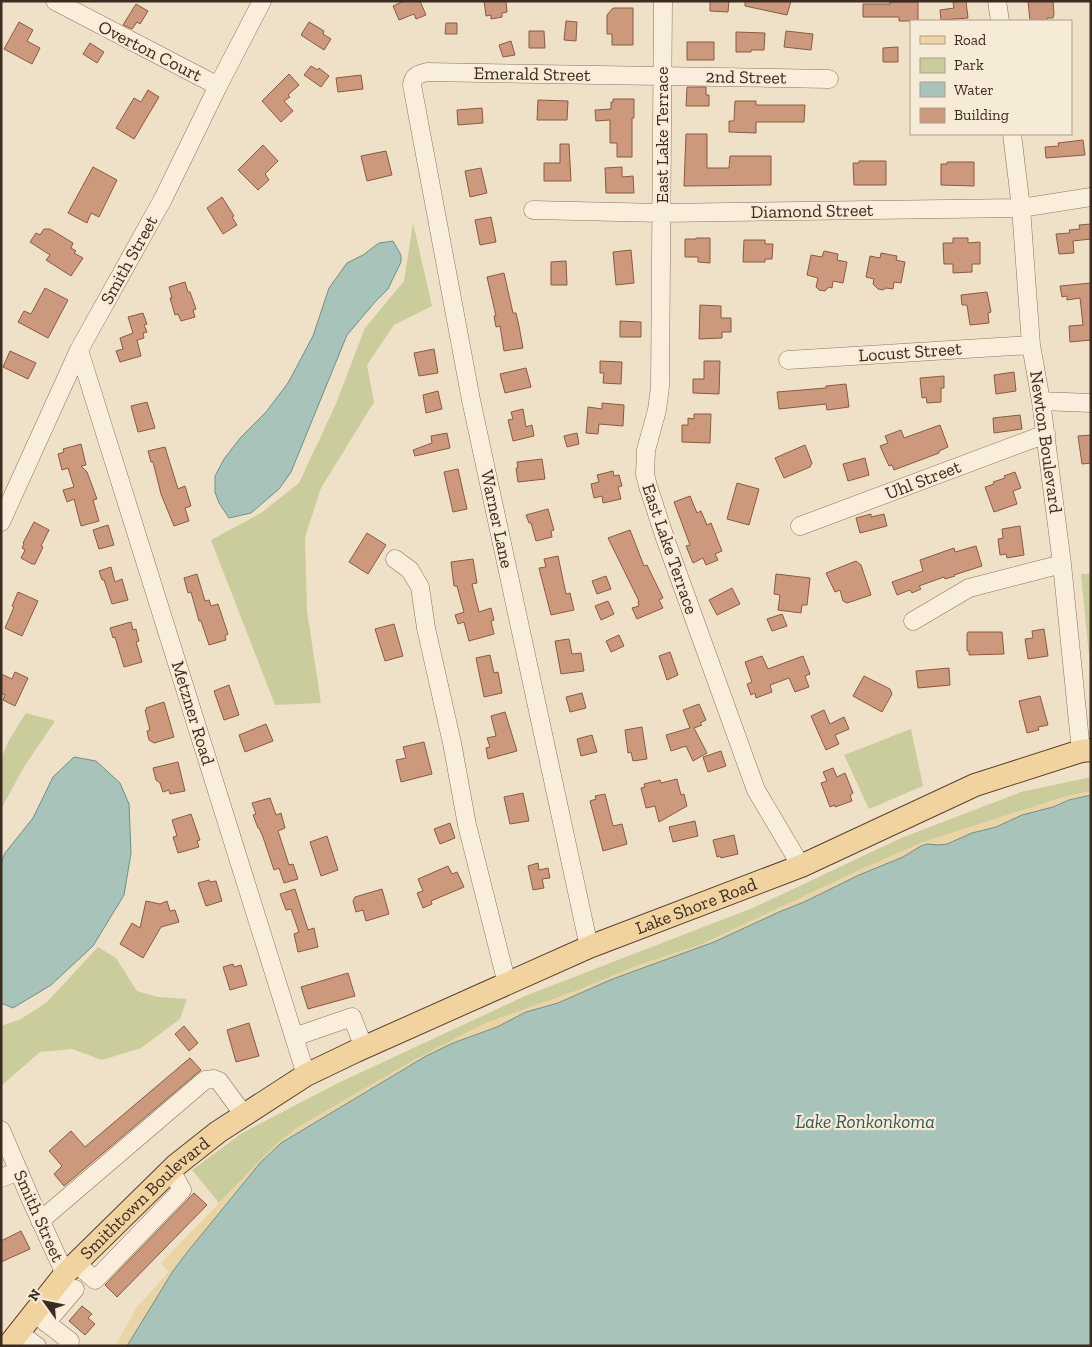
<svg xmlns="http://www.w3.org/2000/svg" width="1092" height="1347" font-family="'Zilla Slab',serif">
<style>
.green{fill:#cacd9b}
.sand{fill:#ead4a5}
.water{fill:#a8c3b9;stroke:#6e9187}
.building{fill:#cd997d;stroke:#8a5a42}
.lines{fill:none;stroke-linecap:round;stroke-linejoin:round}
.minor-casing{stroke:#8b725c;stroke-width:19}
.major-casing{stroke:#594130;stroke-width:24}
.minor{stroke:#f9eedb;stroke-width:18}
.major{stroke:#f1d3a0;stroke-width:22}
.labels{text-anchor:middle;stroke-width:4.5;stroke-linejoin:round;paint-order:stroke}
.street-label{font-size:18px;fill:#3b2b20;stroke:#f6ebd7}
.water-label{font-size:19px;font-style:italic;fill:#2f5b55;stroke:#f6ebd7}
</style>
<rect width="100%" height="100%" fill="#efe1c7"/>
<path class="green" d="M413 223 432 306 394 325 367 365 374 402 321 488 305 537 307 611 321 703 275 705 211 540 261 513 299 483 335 406 365 328 404 281Z
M1081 574H1091V677Z
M26 713 55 721 24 767 1 809V758L9 740Z
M911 729 923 786 869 809 844 755Z
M1091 777V791L1060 798 864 868 700 945 639 965 576 991 486 1023 414 1060 295 1129 219 1203 192 1170 242 1133 338 1083 525 996 755 907 901 838 1021 792Z
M98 947 116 958 137 991 158 997 187 999 180 1019 141 1048 102 1060 72 1049 40 1052 2 1085 1 1026 21 1019 46 1003Z"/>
<path class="sand" d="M1091 791V795L1069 800 1053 807 1022 815 996 827 972 833 947 844 939 845 927 844 921 846 903 857 859 875 804 902 779 912 714 942 610 980 558 1003 526 1012 497 1027 453 1043 426 1056 281 1143 260 1163 189 1250 173 1271 127 1346H115L137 1307 169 1272 161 1263 276 1144 295 1129 414 1060 486 1023 576 991 639 965 700 945 864 868 923 842 1060 798Z"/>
<path class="water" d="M393 241 401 255V262L388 289 375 302 347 335 291 472 279 489 251 513 229 518 219 503 215 492V476L224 459 241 437 266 412 288 383 313 336 329 288 347 263 363 255 379 243Z
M74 757 96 761 120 783 129 804 131 853 124 895 93 946 51 985 13 1008 1 1003V863L5 853 33 818 53 777Z
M1091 795V1346H127L173 1271 189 1250 260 1163 281 1143 426 1056 453 1043 497 1027 526 1012 558 1003 610 980 714 942 779 912 804 902 859 875 903 857 921 846 927 844 939 845 947 844 972 833 996 827 1022 815 1053 807 1069 800Z"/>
<path class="building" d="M404 1H420L426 15 416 19 414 14 399 20 393 6Z
M484 1H506L507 12 502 13V17L491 19V15L486 16Z
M710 1H729L728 12 710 11Z
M745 1H791L787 15 745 6Z
M966 1 968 18 941 20 940 10 954 8 953 2Z
M1028 1H1053L1054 14 1053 18H1047V21H1030Z
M890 2H918V21H899V17H863V4H890Z
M136 4 148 11 140 24 137 22 132 29 123 25Z
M613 8H633V45H612V34H607V15Z
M566 21 577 22 576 41 564 40Z
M19 22 33 30 27 41 40 48 32 64 4 49Z
M309 22 324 31 323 34 331 39 324 50 301 35Z
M446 23H457V34H445Z
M529 31H544L545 48H529Z
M786 31 813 34 811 50 784 47Z
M736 32 765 33 764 50H751V52H736Z
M511 41 515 55 503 57 499 45Z
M687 42H714V60H687Z
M90 43 104 52 97 63 83 54Z
M898 47V62H883V48Z
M311 66 318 70 319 68 329 76 321 87 304 75Z
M289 74 299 85 288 95 290 97 284 101 293 111 281 122 262 101Z
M361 75 363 89 338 92 336 78Z
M687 87H706V95H709V106H686Z
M148 90 159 97 134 139 116 128 134 98 141 102Z
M613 99H634V118H632V157H617V143H610V120L596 121 595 110 611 109V102H613Z
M538 100 568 101 567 120H537Z
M735 101H756V105H805L804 122H756V133L729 132V121H734Z
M482 108 483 123 458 125 457 110Z
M686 134H707V168H729L730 156H771V185L684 186Z
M1083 140 1085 155 1046 158 1045 147 1059 146 1058 143Z
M560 144H569L571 181H544V163H560Z
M263 145 278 161 265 174 269 180 258 190 238 170Z
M386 151 392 175 367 181 361 156Z
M859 161H886V185H854L853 163H859Z
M947 162H974V186L941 185V164H947Z
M93 167 117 180 99 217 91 213 87 223 68 213Z
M622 167V177L633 176 634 193H606L605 168Z
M481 168 487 193 470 197 465 171Z
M222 197 234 216 232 217 237 225 223 234 207 208Z
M491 217 496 242 480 245 475 220Z
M1091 224V239L1073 241 1074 253 1059 254 1056 234 1070 233 1069 230 1080 229 1079 225Z
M44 229H50L73 243 71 248 76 251 74 253 83 258 71 276 46 260 50 255 30 242 36 233 40 235Z
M696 238H710V263L698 262V257H685V239H696Z
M953 238H968V243L980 242V264H972V272L953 273V264H944L943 243H953Z
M744 240H765V244H773L772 259H765V262H743Z
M631 250 634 283 616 285 613 252Z
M824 251 838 254 837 260 847 262 843 283 833 281 832 288 829 287 825 291 819 290 816 287 818 278 807 275 811 255 822 257Z
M881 253 897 256 896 260 905 262 901 283 894 282 893 289 886 288 883 290 878 289 873 284 874 279 866 277 870 256 880 258Z
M566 261 567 285H551V262Z
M504 273 513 313H516L519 326 523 348 504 351 500 326 496 327 494 316H496L487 277Z
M185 282 188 292H190L196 309 193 310 195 317 181 321 178 314 175 315 170 298H172L169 287Z
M1091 283V340L1070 342 1069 326 1083 325 1080 298 1067 300V296L1062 297 1060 286Z
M45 288 68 300 48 338 18 322 24 311 31 314Z
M987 292 991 312 988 313 989 323 970 325 967 305H962L961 295Z
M700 305 721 306V318H731V332H722V338L699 339Z
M143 313 147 324 144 325 147 332 143 333 144 338 137 340 141 356 120 362 116 351 123 349 120 338 133 333 128 317Z
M620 321 641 322V337H620Z
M434 349 438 373 419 376 414 353Z
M10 351 36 363 28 379 3 367Z
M600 361 622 362 621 384 603 383 604 373H600Z
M704 361H720L719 394 693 393V379H704Z
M526 368 531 387 505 393 500 374Z
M1014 372 1016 391 996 394 994 375Z
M944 376V388H941V402L927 403 926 397 922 398 920 378Z
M846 384 849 407 827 410 826 404 779 409 777 392 826 388V386Z
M438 391 442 409 426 413 423 395Z
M147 402 155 428 138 432 131 406Z
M602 403 624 405 623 426 599 424 598 434 586 433 588 407 602 409Z
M523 409 526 427 532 425 534 436 513 441 508 420 513 419 511 412Z
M694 414H711L710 443 682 442V425H688V418L694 419Z
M1020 415 1022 429 994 433 993 418Z
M940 425 948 447 939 451V453L894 470 892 465 889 466 880 446 888 443 885 436 901 430 904 438Z
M447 433 450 448 415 456 413 450 432 443 431 436Z
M577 433 579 444 567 447 564 436Z
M1091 435V463L1082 464 1078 436Z
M81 444 86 465 81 466 87 472 97 499 93 500 99 521 81 526 74 499 67 502 63 490 74 487 68 468 62 470 58 454 64 452 63 449Z
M805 445 812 463 810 467 784 478 775 458Z
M165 447 178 489 185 486 191 506 185 508 189 521 174 526 161 494 153 462H151L148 451Z
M865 458 869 475 848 481 843 464Z
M542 459 545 479 518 482 516 468H518L517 462Z
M458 469 467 509 453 512 444 472Z
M613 471 614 476 619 475 622 486 618 487 621 499 603 503 602 496 594 498 591 484 599 482 597 475Z
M1015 472 1021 488 1013 491 1017 504 994 512 985 487 994 484 993 482 1005 478 1004 476Z
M737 483 759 489 749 525 727 519Z
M690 496 697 513 701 511 707 525 711 523 722 551 715 554 718 560 706 565 703 558 693 563 686 546 690 545 674 502Z
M548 509 554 530 551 531 552 537 536 541 531 523H529L526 515Z
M871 514V517L884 514 887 526 860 533 856 518Z
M34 522 49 530 41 546 43 547 35 564H32L21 558 25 550 22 548 24 544 23 543Z
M108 525 114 545 99 549 93 530Z
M1020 526 1024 555 1007 558 1006 554 1000 555 998 539 1003 538 1002 529Z
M630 530 644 566 647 565 663 598 659 600 663 608 637 619 632 608 639 606 638 602 639 601 608 538Z
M367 533 386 545 368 574 349 562Z
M976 546 982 566 954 575 955 576 945 579 944 577 919 586 921 589 912 593 910 590 897 595 892 582 923 571 920 560 954 548 955 552Z
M558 556 566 594 570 593 574 610 551 615 539 568 546 567 544 559Z
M473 559 477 583 472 584 479 612 491 608 494 620 491 621 494 634 469 641 464 622 458 624 455 615 464 612 457 586H454L451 562Z
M856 561 861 565 871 595 847 603 843 601 840 590 835 592 826 573Z
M111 567 115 582 122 579 128 600 112 604 104 580H102L99 571Z
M197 574 205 601 209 600 211 606 218 604 228 634 225 636 226 640 209 645 201 621H199L191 592 188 593 184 578Z
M776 574 810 578 807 605H802L801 613 778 610 780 595 774 594Z
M606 576 611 589 597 594 592 581Z
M732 588 740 604 717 615 709 600Z
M18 592 38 601 22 636 5 628 14 607 12 606Z
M608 601 614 614 601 620 595 606Z
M782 614 787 626 772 631 767 619Z
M131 622 133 630 136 629 139 641 136 642 142 662 124 667 115 637 113 638 110 628Z
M394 624 403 656 385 661 375 629Z
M1044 629 1048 656 1028 659 1025 639 1033 638 1032 631Z
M968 632H1002L1004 654 969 655V651H967V634Z
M619 635 624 646 611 652 606 641Z
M569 639 572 654 581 653 584 671 561 674 555 641Z
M670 652 678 675 667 680 659 656Z
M490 655 494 673 498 672 502 693 484 697 476 658Z
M762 656 768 669 803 656 810 674 805 676 809 687 795 692 789 678 770 685 772 692 756 698 755 693 751 695 747 684 752 682 745 662Z
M949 668 950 685 918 688 916 671Z
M15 672 28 678 15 706 3 700 5 695 1 693V674L12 679Z
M864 676 890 689 892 694 882 712 853 696Z
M229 685 239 715 224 720 214 691Z
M582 693 586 708 570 712 566 697Z
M1040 696 1048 725 1038 727 1039 730 1027 733 1019 701Z
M164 702 174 737 154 743 149 740 147 731 150 730 145 710 147 709 146 708Z
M699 704 706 720 700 723 702 725 694 728 707 753 693 761 686 746 671 751 666 735 690 728 683 710Z
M824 710 830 724 844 717 849 729 835 735 839 744 826 750 811 716Z
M505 712 517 751 488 759 486 748 490 747 487 738 496 736 491 716Z
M266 724 273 741 245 752 239 735Z
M642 727 647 759 633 761 631 752 628 753 625 730Z
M592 735 597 752 581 756 577 739Z
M424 742 432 774 401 782 396 760 406 758 403 747Z
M721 751 726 766 708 772 703 757Z
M178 762 185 791 170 794 169 790 163 792 160 783 156 780 153 768Z
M833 768 837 777 845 773 853 793 850 795 852 801 835 807V805L830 807 821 783 827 781 823 772Z
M677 779 681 795 684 794 687 806 659 822 655 806 646 808 641 788 645 787 644 784 660 780 661 783Z
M523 793 529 821 510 824 504 797Z
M605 794 613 826 622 824 627 844 603 851 590 801 596 799 595 796Z
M270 798 276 815 281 813 285 828 278 831 289 865 293 864 298 879 284 883 279 868 274 870 263 837 259 828H258L253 815 256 814 252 803Z
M191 814 200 840 197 841 199 847 178 853 173 837 177 836 172 820Z
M695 821 698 836 673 842 669 827Z
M450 823 455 838 440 844 434 829Z
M734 835 738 854 721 858 720 856 717 857 713 840Z
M327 836 338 870 321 876 310 842Z
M538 863 539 870 548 868 550 878 542 879 544 888 533 890 528 866Z
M448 866 452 874 457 872 464 887 431 901 432 904 423 908 417 893 423 891 418 879Z
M209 880 210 882 216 881 222 901 206 906 198 883Z
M295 889 308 930 314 928 318 947 298 952 294 934 299 932 291 909 286 910 280 894Z
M382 889 389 914 366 921 363 910 356 912 353 901 355 897Z
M146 901 160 904 167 901 170 911 175 910 179 922 161 927 143 958 120 944 132 923 140 928Z
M233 964 234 967 241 965 247 985 230 990 223 967Z
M348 973 355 996 308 1009 301 987Z
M249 1023 259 1056 236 1062 227 1030Z
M184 1026 198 1043 189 1051 175 1034Z
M190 1058 201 1070 64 1186 54 1174 62 1166 49 1151 71 1131 85 1147Z
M194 1193 207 1205 117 1297 105 1285Z
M21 1231 30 1249 1 1262V1241Z
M82 1306 92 1314 88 1318 95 1324 85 1335 69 1321Z"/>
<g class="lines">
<g class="minor-casing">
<path id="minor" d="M55 1 218 86
M663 1 660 387 657 410 646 450 645 474 648 486 665 538 756 790 801 866
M997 1 1000 21
M1012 134 1021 208 1031 345 1041 401 1062 564 1081 751
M533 210 661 213 1021 208 1091 197
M79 350 306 1075
M788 360 1031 345
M1041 401 1091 403
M1 522 79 350 163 199 218 86 262 1
M800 526 1046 434
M395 559 410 570 420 587 426 628 452 743 467 825 507 984
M913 621 969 588 1062 564
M589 947 471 400 412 85C413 76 418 74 427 72L829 79
M294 1037 352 1017 364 1048
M1 1130 31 1200 65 1274
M1 1178 19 1171
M40 1221 205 1080 214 1079 219 1081 244 1115
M76 1263 95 1280 182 1190 171 1170
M34 1313 70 1341 67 1346
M46 1323 75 1289
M17 1332 37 1346"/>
</g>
<g class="major-casing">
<g id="major">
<path id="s1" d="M8 1346 65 1274 175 1166 218 1132 306 1075 356 1051 589 947 801 866 975 785 1081 751 1091 750"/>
</g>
</g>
<use href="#minor" class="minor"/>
<use href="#major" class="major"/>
</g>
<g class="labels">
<g class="street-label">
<text transform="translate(150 51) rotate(27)" y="6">Overton Court</text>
<text transform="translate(532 74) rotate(1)" y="6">Emerald Street</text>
<text transform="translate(746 77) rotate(1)" y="6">2nd Street</text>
<text transform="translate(662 135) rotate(-90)" y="6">East Lake Terrace</text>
<text transform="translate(812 211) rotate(-1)" y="6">Diamond Street</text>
<text transform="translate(129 260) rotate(-61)" y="6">Smith Street</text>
<text transform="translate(910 352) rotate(-4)" y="6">Locust Street</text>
<text transform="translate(1046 442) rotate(82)" y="6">Newton Boulevard</text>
<text transform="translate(923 480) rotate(-21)" y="6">Uhl Street</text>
<text transform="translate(497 519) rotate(78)" y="6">Warner Lane</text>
<text transform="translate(670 549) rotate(71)" y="6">East Lake Terrace</text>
<text transform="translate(193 713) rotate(73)" y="6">Metzner Road</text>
<text dy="6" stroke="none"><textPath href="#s1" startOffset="831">Lake Shore Road</textPath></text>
<text dy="6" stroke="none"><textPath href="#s1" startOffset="202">Smithtown Boulevard</textPath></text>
<text transform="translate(39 1216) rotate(66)" y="6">Smith Street</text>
</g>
<g class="water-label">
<text x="865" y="1128">Lake Ronkonkoma</text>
</g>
</g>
<rect width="1092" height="1347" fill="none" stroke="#3b2b20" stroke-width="5"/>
<rect x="910" y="20" width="162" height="115" fill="#f6ebd7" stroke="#ab9e8e"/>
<rect x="920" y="36" width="25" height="8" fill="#f1d3a0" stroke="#ab9e8e"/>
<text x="954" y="45" font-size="15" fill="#3b2b20">Road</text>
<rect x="920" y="58" width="25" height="15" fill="#cacd9b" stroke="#ab9e8e"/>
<text x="954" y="70" font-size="15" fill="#3b2b20">Park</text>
<rect x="920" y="82" width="25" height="15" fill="#a8c3b9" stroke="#ab9e8e"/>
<text x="954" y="95" font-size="15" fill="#3b2b20">Water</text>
<rect x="920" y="108" width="25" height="15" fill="#cd997d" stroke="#ab9e8e"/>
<text x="954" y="120" font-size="15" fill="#3b2b20">Building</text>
<g transform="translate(45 1302) rotate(303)" stroke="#f6ebd7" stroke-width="4" paint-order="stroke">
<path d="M0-4L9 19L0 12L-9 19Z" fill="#3b2b20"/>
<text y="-8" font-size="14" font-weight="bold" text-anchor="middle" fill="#3b2b20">N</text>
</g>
</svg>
